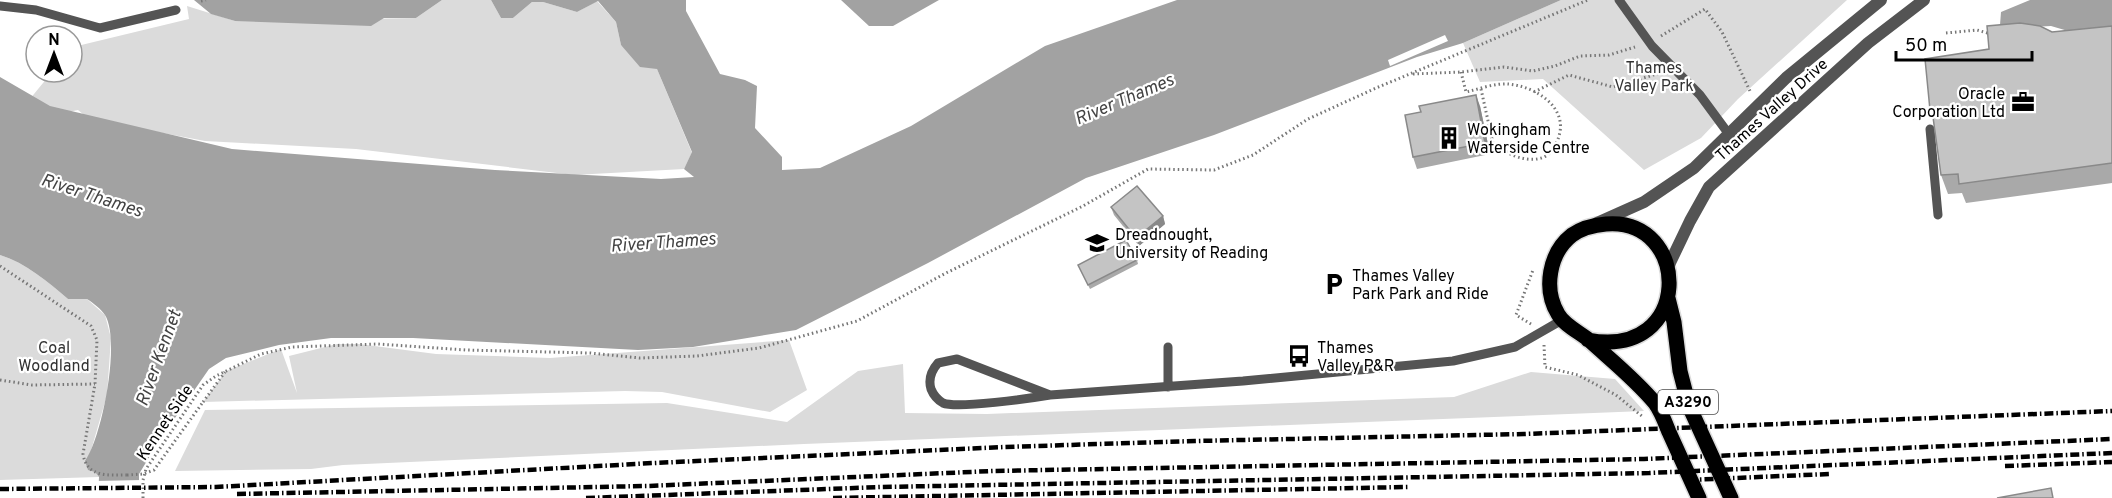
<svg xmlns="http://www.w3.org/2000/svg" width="2112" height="498" font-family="Overpass,sans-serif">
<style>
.green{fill:#dbdbdb}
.water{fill:#a2a2a2}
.pier{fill:#fff}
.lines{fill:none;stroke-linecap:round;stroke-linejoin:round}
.primary-casing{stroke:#dbdbdb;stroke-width:18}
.path{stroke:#767676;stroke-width:3;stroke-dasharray:1.5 3;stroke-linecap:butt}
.lane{stroke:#545454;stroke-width:9}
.street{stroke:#545454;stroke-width:12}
.primary{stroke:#000;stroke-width:15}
.rail{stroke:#000;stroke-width:4.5;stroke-dasharray:9 3 1.5 3;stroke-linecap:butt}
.path-bridge{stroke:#767676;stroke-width:3;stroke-dasharray:1.5 3;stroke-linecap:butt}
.wall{fill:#a9a9a9}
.shaded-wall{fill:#898989}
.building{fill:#c4c4c4;stroke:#898989;stroke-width:1.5}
.labels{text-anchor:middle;stroke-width:4.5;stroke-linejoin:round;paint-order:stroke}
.shield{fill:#fff;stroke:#4c4c4c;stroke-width:1.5}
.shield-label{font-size:15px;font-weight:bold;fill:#000}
.park-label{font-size:16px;fill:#323232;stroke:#fff}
.poi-label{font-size:16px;fill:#000;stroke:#fff;text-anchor:start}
.street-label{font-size:16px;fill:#000;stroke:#fff}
.water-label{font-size:18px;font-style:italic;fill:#434343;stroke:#fff}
</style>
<rect width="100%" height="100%" fill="#fff"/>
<path class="green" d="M442 0H491L501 18H513L532 2H543L577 12 597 1 616 22 621 45 657 69 692 153 684 169 574 175 356 149 205 141 89 119 78 110 53 115 25 105 52 72H72L73 47 189 19 187 6 235 21 416 18Z
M1561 0H1847L1738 99 1701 138 1644 170 1543 79 1480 82 1463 43Z
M0 255C26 263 48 282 68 299H87L105 315 111 338 107 395 90 454 95 472 99 477 0 480Z
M789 340 807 390 770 412 662 392 625 391 203 402 226 371 281 349 297 393 289 356 337 344H359L436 354 550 358Z
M903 364 905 413 987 414 1454 397 1531 372 1615 379 1644 411 804 444 343 465 311 469 175 471 205 410 667 403 787 422 858 371Z"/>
<path class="water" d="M194 0H442L416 18H384L371 26 235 21 211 14Z
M491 0H686V11L720 74 745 80 757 86 755 128 782 157V170L820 168 911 126 1045 46 1177 0H1561L1463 43 1417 57 1214 135 1086 178 928 263 796 330 693 347 638 350 413 338H331L279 345 226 358 209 369 159 441 139 474V498H98L99 477 95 472 88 470 85 461C102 437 121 341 105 315 101 309 93 303 87 299H68C48 282 26 263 0 255V77L50 106 232 149 495 170 661 179 694 177 684 169 692 152 657 69 640 67 621 45 616 22 598 1 577 12 543 2H532L513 18H501Z
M841 0H939L893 26H869Z
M2030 0H2112V35L2068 31 2051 26 2016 28 2000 25 2001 12Z"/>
<path class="pier" d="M1445 35 1448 41 1390 66 1388 60Z
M142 480V498H95L96 481Z"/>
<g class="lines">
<g class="primary-casing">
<path id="primary" d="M1668 298 1674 322 1680 371 1689 406 1731 498
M1588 340C1694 360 1692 217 1606 224 1594 225 1582 228 1572 235 1549 253 1543 289 1558 314 1564 325 1579 332 1589 340 1611 360 1636 380 1655 403 1661 411 1665 422 1669 432 1679 454 1689 476 1699 498"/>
</g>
<path class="path" d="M201 1 206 0
M1946 33 1977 30 1991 34
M1661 36 1705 9 1722 32 1750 91
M1461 72 1466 92C1479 89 1495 83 1508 84 1534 86 1568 106 1559 136 1557 143 1552 152 1546 156 1536 162 1520 159 1510 154 1507 152 1501 148 1498 148 1495 147 1492 149 1489 149
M1413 74 1461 72 1504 67 1533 71 1555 66 1580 56 1609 55 1635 47
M1481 89 1494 148
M1534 92 1569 75 1613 87 1660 73
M0 266 91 326 97 340 95 384 83 454C87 478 108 475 127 475
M1531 324 1516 315 1533 270
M1544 345 1545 367 1578 375 1616 395 1643 417
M0 380 32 385 95 384
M203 402 225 372
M143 498V480L146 469 203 385 216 376 261 354 292 347 378 344 466 350 590 353 640 358 697 356 759 348 857 321 946 273 1083 206 1148 169 1214 170 1253 155 1308 119 1376 88 1588 0"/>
<path class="lane" d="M1619 0 1652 46 1700 95 1728 133
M0 6 36 10 100 28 176 10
M1930 129 1938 215
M1168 347V387
M957 359 1050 395C1032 398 957 409 943 403 938 400 933 394 931 389 928 379 931 371 938 363Z
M1050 395 1243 381 1453 361 1515 347 1562 320"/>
<path class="street" d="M1597 223 1644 202 1694 168 1786 78 1881 0
M1668 267 1690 221 1709 187 1868 43 1924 0"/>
<use href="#primary" class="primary"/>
<path class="rail" d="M2005 466 2112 462
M1688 480 1829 474
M0 489 216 487 654 463 1004 447 1195 441 1524 434 2112 411
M237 494 647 486 993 471 1644 459 2112 439
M586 498 881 487 1649 473 2112 453
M833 498 1409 487"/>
<path class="path-bridge" d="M127 475 143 474 154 470 203 402"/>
</g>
<path class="wall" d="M2112 26V183L1966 203 1962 193 1948 194 1941 175 1933 118 1930 110 1989 49 2052 32Z
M1480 106 1490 154 1417 169 1413 157Z
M1111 207 1163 216 1165 224 1139 246 1114 215Z
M1137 260 1138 264 1090 289 1078 265Z"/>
<path class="shaded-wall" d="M1476 95 1480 106 1490 154 1485 143Z
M1163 216 1165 224 1139 246 1136 238Z"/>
<path class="building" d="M2020 23 2040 26 2052 32 2112 26V163L1959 184 1958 174 1941 175 1932 110H1930L1925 59 1989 49 1987 26Z
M1476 95 1485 143 1413 157 1405 115 1421 112 1419 106Z
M1137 186 1163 216 1136 238 1111 207Z
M1126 240 1137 260 1088 285 1078 265Z
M2051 488 2053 498H1997Z"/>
<defs>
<g id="office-bare" transform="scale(1.8)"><path d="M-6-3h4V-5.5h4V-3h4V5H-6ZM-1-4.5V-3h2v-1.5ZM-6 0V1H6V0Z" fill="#000" stroke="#fff" stroke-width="2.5" paint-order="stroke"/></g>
<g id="building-bare" transform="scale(1.8)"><path d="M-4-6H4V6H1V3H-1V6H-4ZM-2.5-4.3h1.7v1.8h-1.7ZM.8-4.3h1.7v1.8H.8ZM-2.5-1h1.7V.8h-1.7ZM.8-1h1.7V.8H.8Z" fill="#000" stroke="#fff" stroke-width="2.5" paint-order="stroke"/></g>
<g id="university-bare" transform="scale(1.8)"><path d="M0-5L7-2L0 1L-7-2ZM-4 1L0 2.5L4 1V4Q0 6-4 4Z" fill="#000" stroke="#fff" stroke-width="2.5" paint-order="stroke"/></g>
<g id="parking-bare" transform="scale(1.8)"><path d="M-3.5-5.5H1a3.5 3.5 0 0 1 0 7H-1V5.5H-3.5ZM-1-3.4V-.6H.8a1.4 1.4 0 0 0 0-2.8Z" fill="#000" stroke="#fff" stroke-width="2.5" paint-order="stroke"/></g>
<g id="bus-bare" transform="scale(1.8)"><path d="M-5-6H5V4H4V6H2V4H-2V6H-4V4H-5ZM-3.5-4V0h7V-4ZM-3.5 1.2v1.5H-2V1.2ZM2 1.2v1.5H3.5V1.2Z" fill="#000" stroke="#fff" stroke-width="2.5" paint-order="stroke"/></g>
</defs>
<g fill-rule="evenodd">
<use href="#office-bare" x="2023" y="102"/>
<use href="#building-bare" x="1449" y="138"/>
<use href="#university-bare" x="1097" y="243"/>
<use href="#parking-bare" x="1334" y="284"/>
<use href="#bus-bare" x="1299" y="356"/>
</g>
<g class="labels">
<rect class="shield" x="1658" y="390" width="60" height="24" rx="4.5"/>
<g class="shield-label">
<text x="1688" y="407">A3290</text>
</g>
<g class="park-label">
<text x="1654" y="73">Thames<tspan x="1654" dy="18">Valley Park</tspan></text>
<text x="54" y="353">Coal<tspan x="54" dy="18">Woodland</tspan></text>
</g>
<g class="poi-label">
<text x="2005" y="99" text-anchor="end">Oracle<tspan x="2005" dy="18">Corporation Ltd</tspan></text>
<text x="1467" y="135">Wokingham<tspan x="1467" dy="18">Waterside Centre</tspan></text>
<text x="1115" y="240">Dreadnought,<tspan x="1115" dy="18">University of Reading</tspan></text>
<text x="1352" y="281">Thames Valley<tspan x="1352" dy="18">Park Park and Ride</tspan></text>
<text x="1317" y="353">Thames<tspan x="1317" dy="18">Valley P&amp;R</tspan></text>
</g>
<g class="street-label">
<text transform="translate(1771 109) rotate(-42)" y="6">Thames Valley Drive</text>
<text transform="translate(164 422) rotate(-56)" y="6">Kennet Side</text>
</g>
<g class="water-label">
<text transform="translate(1124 99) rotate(-23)" y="6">River Thames</text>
<text transform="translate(92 195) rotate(18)" y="6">River Thames</text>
<text transform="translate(663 242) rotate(-4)" y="6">River Thames</text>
<text transform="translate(158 358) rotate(-70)" y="6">River Kennet</text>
</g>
</g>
<g transform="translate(54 54)"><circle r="28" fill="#ffffff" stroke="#999999" stroke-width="1.5"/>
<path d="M0-4.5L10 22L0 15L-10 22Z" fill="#000000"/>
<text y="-9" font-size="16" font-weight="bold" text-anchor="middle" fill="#000000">N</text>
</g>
<path d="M1896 51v9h136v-9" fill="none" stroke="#000000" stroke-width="3"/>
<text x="1905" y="51" font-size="18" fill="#000000" stroke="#ffffff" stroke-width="4.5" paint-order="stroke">50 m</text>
</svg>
